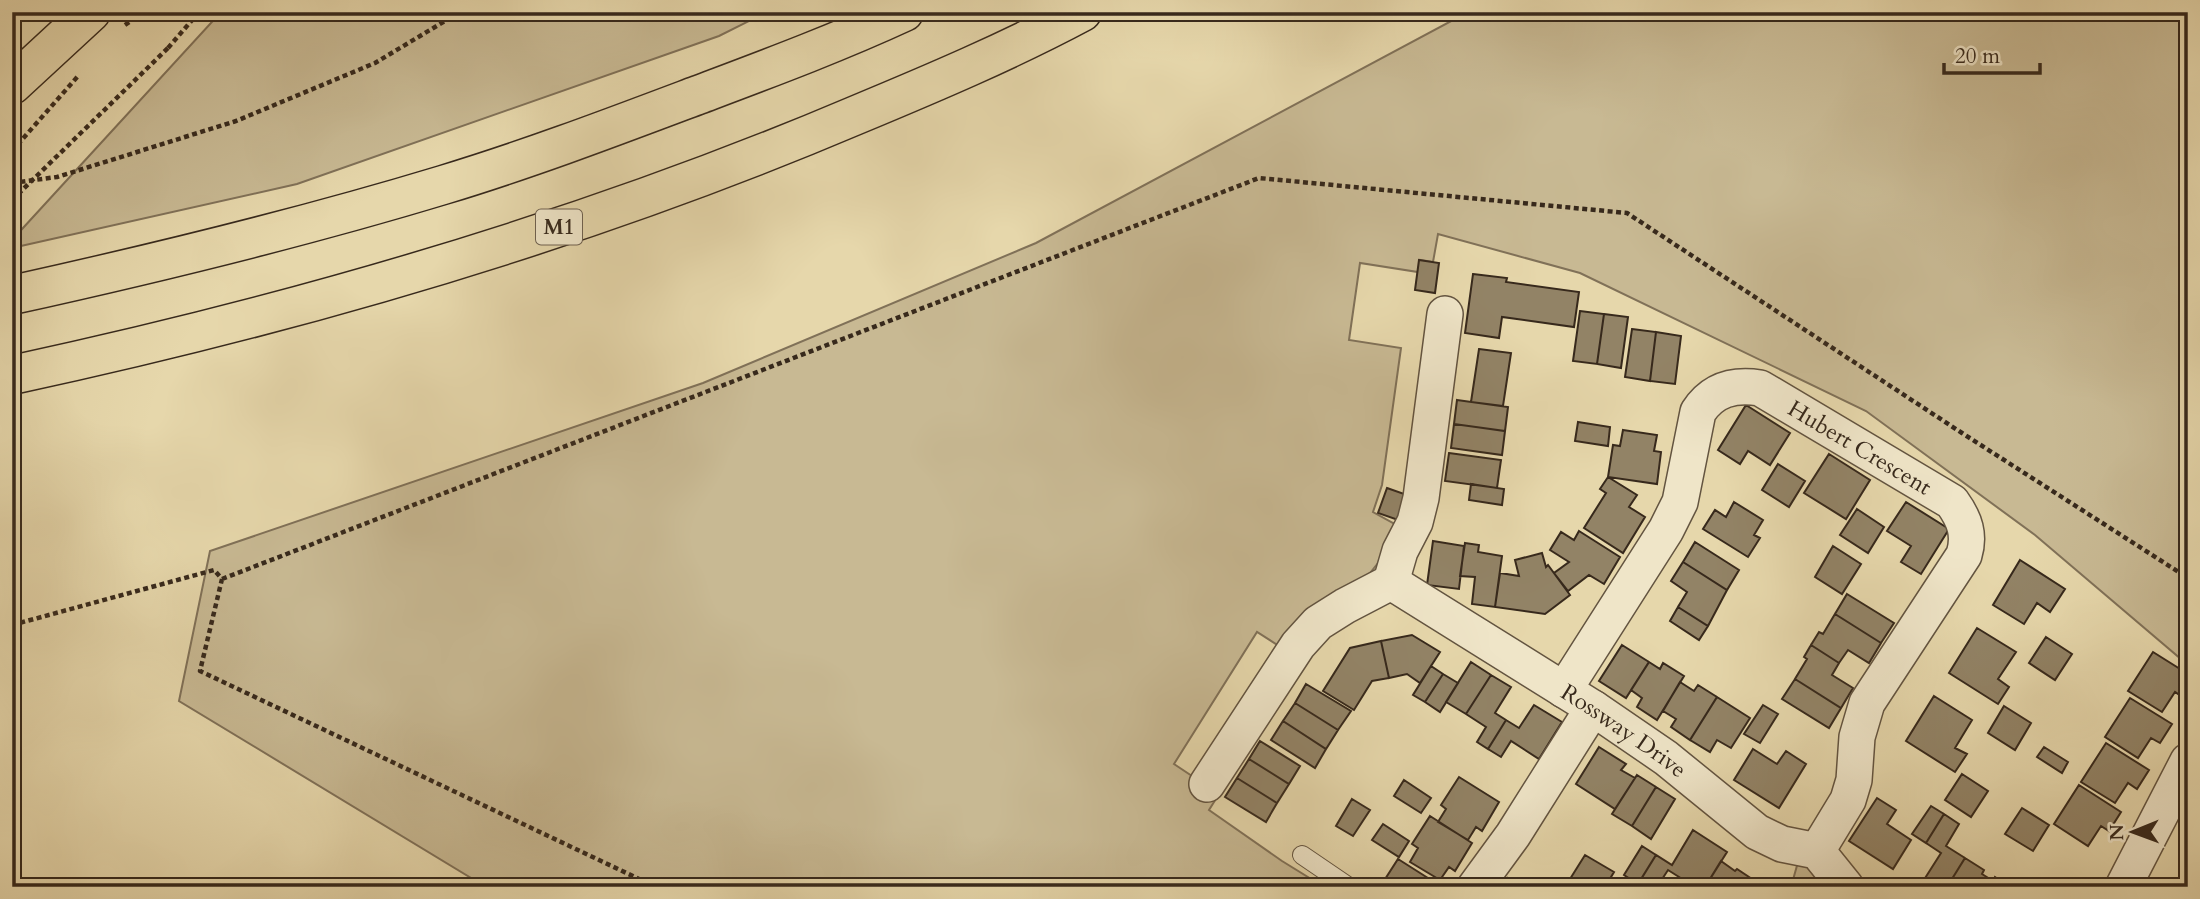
<svg xmlns="http://www.w3.org/2000/svg" width="2200" height="899" font-family="Cardo,serif">
<style>
.green{fill:#c8b993;stroke:#807158;stroke-width:2}
.building{fill:#928366;stroke:#37291c;stroke-width:2}
.lines{fill:none;stroke-linecap:round;stroke-linejoin:round}
.lane-casing{stroke:#635440;stroke-width:20}
.street-casing{stroke:#635440;stroke-width:38}
.highway-casing{stroke:#37291c;stroke-width:41}
.path{stroke:#37291c;stroke-width:4.5;stroke-dasharray:5 3.5;stroke-linecap:butt}
.lane{stroke:#efe5c8;stroke-width:18}
.street{stroke:#efe5c8;stroke-width:35}
.highway{stroke:#e6d7ab;stroke-width:38}
.path-bridge{stroke:#37291c;stroke-width:4.5;stroke-dasharray:5 3.5;stroke-linecap:butt}
.labels{text-anchor:middle;stroke-width:7;stroke-linejoin:round;paint-order:stroke}
.shield{fill:#efe5c8;stroke:#6e6150;stroke-width:2}
.shield-label{font-size:21px;font-weight:bold;fill:#37291c}
.street-label{font-size:23px;fill:#37291c;stroke:#efe5c8}
</style>
<rect width="100%" height="100%" fill="#e6d7ab"/>
<filter id="stains"><feTurbulence type="fractalNoise" baseFrequency=".00286" numOctaves="4"/><feColorMatrix values="0 0 0 0 .2 0 0 0 0 .09 0 0 0 0 .02 0 0 0 .5 -.17"/></filter>
<radialGradient id="worn" r=".72"><stop offset=".6" stop-color="#630" stop-opacity="0"/><stop offset="1" stop-color="#630" stop-opacity=".3"/></radialGradient>
<path class="green" d="M221 12H767L719 36 297 184 12 248V240Z
M1468 12H2188V665L2035 535 1866 411 1580 273 1438 234 1433 262 1420 260 1418 272 1360 263 1349 340 1401 348 1382 485 1373 512 1400 527 1386 553 1370 573 1279 646 1257 632 1174 764 1219 794 1209 810 1282 861 1324 887H486L179 701 210 551 703 383 1036 243Z
M1798 862 1809 866 1831 887H1791Z"/>
<path class="building" d="M1419 260 1439 263 1435 293 1415 290Z
M1473 274 1507 278 1506 282 1579 292 1574 327 1502 317 1499 338 1465 333Z
M1580 311 1604 314 1597 364 1573 361Z
M1604 314 1628 317 1621 368 1597 364Z
M1632 329 1656 332 1650 381 1625 377Z
M1656 332 1681 336 1675 384 1650 381Z
M1479 349 1511 353 1503 406 1471 402Z
M1457 400 1508 407 1505 431 1454 424Z
M1746 405 1790 433 1770 465 1748 451 1740 464 1718 450Z
M1578 422 1610 427 1608 446 1575 441Z
M1454 424 1505 431 1502 455 1451 448Z
M1623 430 1657 435 1654 451 1661 452 1657 484 1608 477 1613 445 1620 446Z
M1449 453 1501 460 1497 488 1445 481Z
M1829 454 1870 480 1846 519 1804 493Z
M1778 464 1805 481 1789 507 1762 490Z
M1608 477 1637 495 1629 507 1645 517 1623 553 1584 528 1606 493 1600 489Z
M1471 484 1504 489 1502 505 1469 500Z
M1387 488 1410 496 1401 521 1378 513Z
M1734 502 1763 520 1754 535 1760 538 1748 557 1703 529 1715 510 1726 517Z
M1906 502 1949 529 1921 574 1901 562 1911 546 1887 531Z
M1857 509 1884 527 1868 553 1840 535Z
M1579 531 1620 557 1604 584 1589 575 1568 591 1554 573 1569 562 1550 550 1561 532 1574 540Z
M1433 541 1464 546 1459 589 1427 585Z
M1695 542 1739 570 1727 590 1683 562Z
M1465 543 1479 545 1478 552 1502 556 1495 607 1472 604 1475 577 1460 576Z
M1833 546 1861 564 1842 594 1815 577Z
M1542 553 1546 567 1548 565 1570 595 1545 614 1495 607 1500 573 1519 576 1515 560Z
M2020 560 2065 589 2050 612 2037 603 2024 624 1993 605Z
M1683 562 1727 590 1708 626 1678 607 1687 592 1671 581Z
M1847 594 1894 623 1881 643 1835 614Z
M1678 607 1708 626 1699 640 1670 621Z
M1835 614 1881 643 1869 663 1848 650 1839 663 1811 645 1819 632 1823 634Z
M1977 628 2016 652 1998 679 2009 687 1998 704 1949 673Z
M1412 635 1440 652 1420 683 1407 674 1389 678 1381 641Z
M2046 637 2072 654 2055 680 2029 663Z
M1381 641 1389 678 1372 681 1354 710 1323 691 1350 648Z
M1622 645 1649 662 1626 698 1599 681Z
M1811 645 1839 663 1832 675 1853 688 1841 708 1795 679 1807 659 1804 657Z
M2153 652 2188 674V691L2184 698 2175 692 2162 712 2128 691Z
M1471 662 1491 675 1466 714 1446 702Z
M1649 662 1660 669 1663 663 1684 676 1657 720 1637 707 1642 698 1631 690Z
M1431 666 1443 674 1425 702 1413 695Z
M1443 674 1458 683 1440 712 1425 702Z
M1491 675 1511 687 1495 713 1506 720 1488 749 1477 742 1486 727 1466 714Z
M1795 679 1841 708 1829 728 1782 699Z
M1680 682 1694 691 1698 685 1717 697 1690 740 1671 727 1676 719 1663 711Z
M1306 684 1351 711 1338 730 1295 703Z
M1934 696 1972 720 1955 748 1967 754 1955 772 1906 741Z
M1717 697 1750 718 1731 748 1717 740 1710 752 1690 740Z
M2130 698 2172 724 2160 743 2151 738 2138 758 2105 737Z
M1295 703 1338 730 1326 749 1283 721Z
M1534 705 1562 722 1539 759 1511 741 1501 757 1488 749 1506 720 1519 728Z
M1763 705 1778 714 1760 743 1744 734Z
M2004 706 2031 723 2015 750 1988 733Z
M1283 721 1326 749 1315 768 1271 740Z
M1260 741 1300 766 1289 784 1249 759Z
M2106 743 2149 770 2137 789 2128 783 2115 803 2081 782Z
M1599 747 1626 764 1621 770 1635 778 1615 809 1576 784Z
M2044 747 2068 762 2062 773 2037 757Z
M1753 749 1777 764 1786 751 1806 764 1779 808 1734 780Z
M1249 759 1289 784 1277 803 1237 778Z
M1962 774 1988 791 1971 817 1945 800Z
M1637 775 1656 787 1632 826 1612 814Z
M1459 777 1499 802 1482 831 1476 827 1468 840 1438 822 1446 809 1441 805Z
M1237 778 1277 803 1266 822 1225 797Z
M1404 780 1431 798 1421 813 1394 796Z
M2079 785 2121 812 2109 831 2101 826 2088 846 2054 824Z
M1656 787 1675 799 1651 839 1632 826Z
M1877 798 1896 810 1887 824 1911 840 1893 869 1849 841Z
M1352 799 1370 810 1353 836 1336 826Z
M1931 806 1944 814 1926 843 1912 834Z
M2022 808 2049 825 2033 851 2005 834Z
M1944 814 1959 824 1946 846 1965 858 1947 887H1922L1920 886 1941 853 1926 843Z
M1430 816 1472 843 1455 871 1449 867 1440 880 1410 862 1418 848 1412 844Z
M1383 824 1409 841 1399 857 1372 840Z
M1693 830 1727 852 1705 887H1695L1668 870 1657 887H1643L1638 884 1656 855 1672 865Z
M1642 846 1656 855 1638 884 1624 875Z
M1585 855 1614 872 1605 887H1565Z
M1965 858 1984 870 1982 874 1993 881 1989 887H1947Z
M1398 859 1439 885 1438 887H1380Z
M1721 861 1735 871 1737 869 1764 887H1705Z
M1995 877 2010 887H1989Z
M1508 878 1523 887H1503Z"/>
<g class="lines">
<g class="lane-casing">
<path id="lane" d="M1302 855 1349 887"/>
</g>
<g class="street-casing">
<g id="street">
<path d="M1391 582 1400 551 1415 522 1421 498 1445 314"/>
<path id="s1" d="M1564 690 1666 530 1680 502 1698 412C1713 389 1734 384 1760 388L1952 502C1965 520 1970 535 1964 555L1867 703 1857 737 1854 780 1848 800 1817 851"/>
<path id="s2" d="M1207 784 1298 645 1318 623 1345 606 1391 582 1593 708 1666 758 1757 832 1782 844 1817 851 1846 887"/>
<path d="M1475 887 1513 835 1593 708"/>
<path d="M2123 887 2188 761"/>
</g>
</g>
<g class="highway-casing">
<path id="highway" d="M12 85 91 12
M12 295C157 263 301 228 443 185 529 159 613 127 698 95 767 69 837 43 904 12
M12 375C300 313 583 231 854 116 931 84 1009 51 1082 12"/>
</g>
<path class="path" d="M125 25 144 12
M168 48 199 12
M12 151 79 75
M12 183 57 177 236 121 375 63 460 12
M222 579 1259 178 1627 213 1962 433 2188 578
M12 625 214 570 222 579 200 671 656 887"/>
<use href="#lane" class="lane"/>
<use href="#street" class="street"/>
<use href="#highway" class="highway"/>
<path class="path-bridge" d="M12 200 168 48"/>
</g>
<g class="labels">
<rect class="shield" x="536" y="209.5" width="46" height="35" rx="5"/>
<g class="shield-label">
<text x="559" y="234">M1</text>
</g>
<g class="street-label">
<text dy="8" stroke="none"><textPath href="#s1" startOffset="500">Hubert Crescent</textPath></text>
<text dy="8" stroke="none"><textPath href="#s2" startOffset="556">Rossway Drive</textPath></text>
</g>
</g>
<rect width="2200" height="899" fill="none" stroke="#e6d7ab" stroke-width="42"/>
<rect x="14" y="14" width="2172" height="871" fill="none" stroke="#37291c" stroke-width="3.5"/>
<rect x="21" y="21" width="2158" height="857" fill="none" stroke="#37291c" stroke-width="2"/>
<g transform="translate(2133 832) rotate(269)" stroke="#efe5c8" stroke-width="5" paint-order="stroke">
<path d="M0-5L12 26L0 18L-12 26Z" fill="#37291c"/>
<text y="-10" font-size="19" font-weight="bold" text-anchor="middle" fill="#37291c">N</text>
</g>
<path d="M1944 63v10h96v-10" fill="none" stroke="#37291c" stroke-width="3.5"/>
<text x="1955" y="63" font-size="21" fill="#37291c" stroke="#efe5c8" stroke-width="5" paint-order="stroke">20 m</text>
<rect width="100%" height="100%" filter="url(#stains)"/>
<rect width="100%" height="100%" fill="url(#worn)"/>
</svg>
